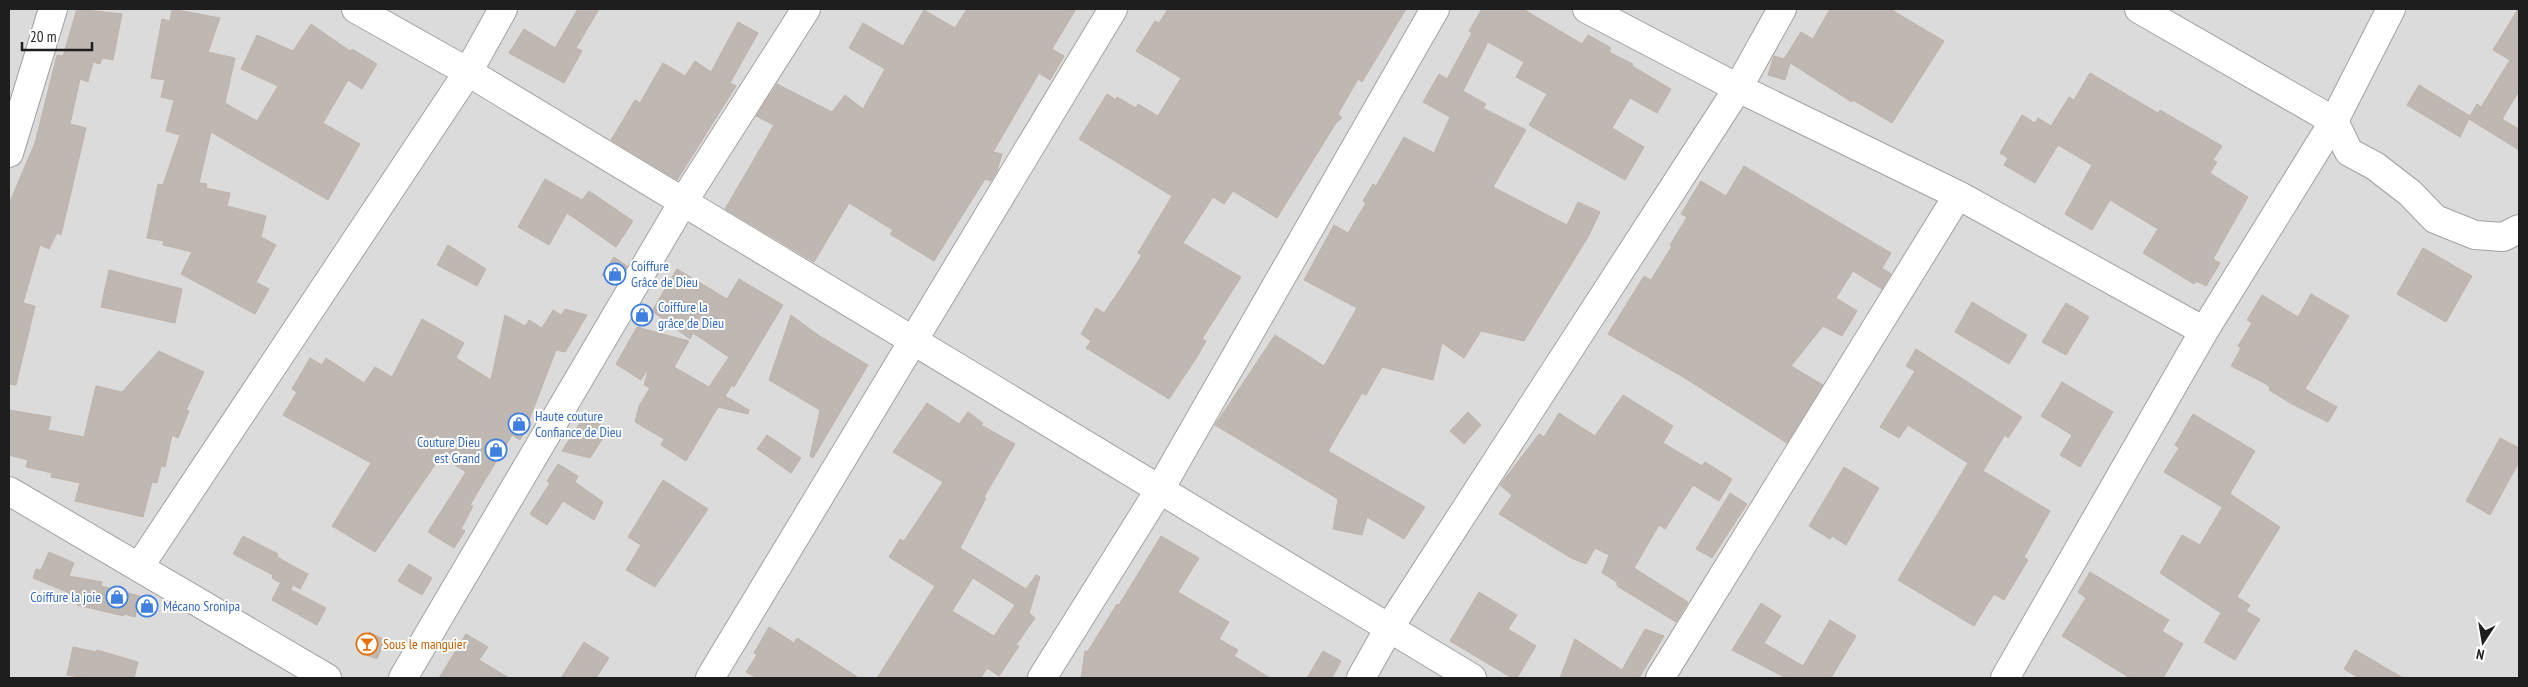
<svg xmlns="http://www.w3.org/2000/svg" width="2528" height="687" font-family="'PT Sans Narrow',sans-serif">
<style>
.residential{fill:#dcdbdb}
.building{fill:#bfb7b2;stroke:#bfb3a8;fill-rule:evenodd}
.lines{fill:none;stroke-linecap:round;stroke-linejoin:round}
.minor-casing{stroke:#a2a2a2;stroke-width:30}
.minor{stroke:#fff;stroke-width:28}
.labels{text-anchor:middle;stroke-width:4;stroke-linejoin:round;paint-order:stroke}
.shop-label{font-size:14px;fill:#366cbe;stroke:#fff;text-anchor:start}
.food-label{font-size:14px;fill:#c56008;stroke:#fff;text-anchor:start}
</style>
<rect width="100%" height="100%" fill="#eeebe5"/>
<path class="residential" d="M9 9H2519V678H9Z"/>
<path class="building" d="M77 9 122 14 113 60 102 58 100 64 93 62 88 82 80 79 70 124 86 128 61 235 57 233 49 249 40 245 23 303 35 306 16 385 9 384V204L35 143 57 55 63 56Z
M172 9 220 18 208 52 235 58 225 103 257 121 278 86 241 69 257 35 293 51 311 24 350 51 352 49 377 64 362 89 348 80 323 123 360 144 328 200 211 132 199 183 207 184 206 188 230 193 227 206 266 216 261 237 276 245 256 282 269 289 255 314 181 274 192 252 163 245 164 241 147 238 158 184 163 185 180 135 166 131 174 100 161 97 165 80 151 78 162 19 170 21Z
M578 9H599L576 48 582 51 564 83 509 53 524 29 555 48Z
M967 9H1076L1052 49 1064 56 1050 80 1039 73 993 152 1002 154 997 171 991 181 985 179 934 261 890 234 893 230 849 203 814 262 725 209 774 125 756 116 777 84 832 112 845 95 863 109 885 69 849 48 863 23 903 46 924 10 955 28Z
M1168 9H1406L1362 82 1358 79 1338 114 1342 118 1336 123 1277 218 1233 191 1224 204 1213 197 1183 243 1241 277 1202 339 1206 341 1197 357 1169 399 1086 348 1091 341 1081 334 1096 308 1104 313 1121 288 1142 255 1138 253 1172 196 1079 139 1107 94 1116 100 1117 97 1136 108 1138 104 1158 116 1181 78 1136 51 1155 21 1159 23Z
M1482 9H1523L1582 44 1588 35 1611 48 1609 52 1633 64 1632 66 1671 89 1657 113 1630 98 1612 128 1644 147 1625 180 1529 125 1547 94 1516 77 1524 62 1488 42 1463 91 1486 104 1483 108 1526 130 1493 187 1567 225 1578 202 1600 212 1588 237 1524 341 1481 331 1464 358 1442 343 1433 380 1382 367 1366 395 1362 393 1328 451 1425 507 1404 539 1367 517 1362 535 1333 529 1338 499 1215 425 1275 335 1324 366 1357 308 1304 280 1334 225 1348 233 1366 203 1363 201 1373 184 1376 186 1404 137 1434 153 1450 117 1423 102 1439 74 1447 79 1472 33 1469 31Z
M1830 9H1890L1944 41 1892 123 1853 100 1852 102 1790 63 1785 80 1768 75 1774 56 1784 59 1801 32 1813 39Z
M2518 9 2519 91 2502 119 2519 129V150L2469 119 2460 137 2407 105 2419 85 2470 116 2477 104 2481 107 2510 60 2493 50Z
M738 22 758 33 730 83 736 86 677 180 611 140 635 100 640 103 663 63 685 76 695 61 711 72Z
M2090 73 2158 113 2160 110 2222 146 2213 160 2217 162 2210 173 2248 197 2213 259 2220 263 2206 286 2196 281 2194 284 2143 253 2158 229 2110 200 2092 230 2065 214 2092 165 2058 145 2035 183 2004 165 2008 158 2000 153 2022 115 2035 123 2038 118 2051 126 2069 97 2074 100Z
M1744 166 1891 253 1882 268 1891 274 1882 289 1853 271 1836 298 1857 311 1842 336 1823 326 1791 366 1823 385 1787 443 1683 377 1608 334 1644 276 1651 280 1672 246 1670 245 1687 217 1681 214 1701 181 1726 196Z
M545 179 582 200 589 191 633 221 616 247 567 213 549 245 518 227Z
M448 245 486 269 477 286 437 265Z
M2423 248 2472 276 2446 322 2397 294Z
M614 257 627 266 616 285 602 275Z
M677 269 727 299 739 279 783 305 734 387 732 385 725 396 749 410 748 414 718 407 686 461 661 445 664 439 635 422 639 406 650 388 644 385 649 367 641 380 616 364 637 327 689 341 674 367 709 387 729 357 693 333 690 339 652 311Z
M109 270 182 289 175 323 101 307Z
M2311 294 2349 316 2305 389 2337 407 2328 422 2292 404 2269 390 2270 388 2266 384 2231 366 2241 348 2238 346 2252 323 2247 320 2262 295 2298 317Z
M1972 302 2027 335 2009 364 1955 332Z
M2066 303 2089 317 2066 355 2042 342Z
M565 309 587 315 565 352 556 350 528 423 530 424 520 440 512 435 470 505 473 506 461 529 465 531 454 548 428 532 466 472 441 456 375 552 332 526 371 463 283 415 297 392 292 389 310 358 322 365 326 358 364 383 375 367 392 377 422 319 464 343 456 358 491 380 505 315 525 326 529 320 542 328 553 310 561 315Z
M791 315 818 335 868 365 813 458 810 456 820 410 769 380Z
M1916 349 2022 417 2008 438 2005 435 1983 471 2050 511 2024 557 2028 560 2004 600 1994 594 1974 626 1898 580 1968 463 1908 425 1899 438 1880 427 1915 371 1906 366Z
M159 351 204 372 186 410 189 411 178 438 172 435 165 467 161 466 157 483 152 482 143 517 75 501 80 483 51 477 52 473 26 467 28 460 9 455V410L51 417 48 430 84 437 96 386 122 392Z
M2062 382 2113 412 2080 467 2060 455 2072 435 2041 416Z
M1623 395 1673 426 1663 443 1702 466 1705 462 1732 479 1719 501 1693 485 1665 529 1659 525 1634 568 1688 602 1676 622 1617 586V582L1602 573 1609 555 1595 548 1586 564 1571 558 1499 514 1512 495 1500 485 1539 434 1544 437 1559 413 1595 436Z
M927 403 959 424 968 412 983 423 981 425 1015 444 984 497 986 498 960 548 1026 589 1036 575 1040 577 1029 613 1035 618 1016 645 1019 646 999 676 987 668 981 678H877L935 586 889 557 900 539 904 541 943 482 893 452ZM973 578 1015 605 994 636 952 611Z
M1468 412 1481 425 1464 444 1450 431Z
M2193 414 2255 451 2222 507 2164 472 2179 448 2175 445Z
M585 415 608 430 590 458 562 451Z
M767 435 801 458 791 473 757 449Z
M2500 438 2519 448V462L2490 515 2466 501Z
M558 464 578 476 575 482 603 502 594 520 563 501 547 525 530 514 550 483 547 481Z
M1844 467 1879 488 1846 545 1832 536 1830 539 1809 526Z
M663 480 708 509 655 587 626 570 641 545 628 537Z
M1730 493 1747 504 1712 558 1696 549Z
M2230 494 2280 527 2237 597 2250 605 2246 611 2260 619 2235 660 2204 642 2221 613 2160 573 2182 535 2200 545Z
M243 536 278 554 277 557 308 574 300 589 293 585 291 589 272 578 273 575 233 554Z
M1161 536 1199 558 1178 592 1229 622 1219 639 1238 650 1234 656 1270 678H1081L1085 651H1088L1117 604 1119 605Z
M49 552 74 563 69 576 102 582 101 586 140 596 135 617 124 614V616L77 605 79 597 33 578 36 569 41 570Z
M409 564 432 578 422 595 398 581Z
M2090 572 2169 620 2162 631 2183 644 2163 678H2130L2062 636 2086 598 2078 592Z
M280 584 326 608 317 625 272 600Z
M1479 592 1517 615 1508 629 1536 646 1517 678H1512L1450 641Z
M1761 603 1781 616 1764 643 1803 666 1830 620 1856 636 1831 678H1786L1732 650Z
M769 627 794 643 797 638 859 678H757L746 672 757 655 754 653Z
M1645 629 1664 636 1639 678H1560L1575 639 1622 670Z
M369 632 385 640 377 659 361 653Z
M466 634 488 647 479 660 509 678H439Z
M584 642 609 658 596 678H561Z
M73 647 96 652 97 650 138 662 134 678H85L67 675Z
M2355 650 2369 658 2403 678H2359L2344 669Z
M1323 651 1341 661 1332 678H1307Z"/>
<g class="lines">
<g class="minor-casing">
<path id="minor" d="M356 9 468 72 1472 678
M1587 9 1738 88 1958 195 2204 331
M2139 9 2334 121 2349 152 2375 166 2410 193 2435 219 2475 235 2503 237 2519 229
M9 153 53 9
M9 491 327 678
M139 567 468 72 503 9
M403 678 683 202 806 9
M710 678 1113 9
M1042 678 1160 489 1435 9
M1361 678 1389 628 1738 88 1782 9
M1660 678 1958 195
M2005 678 2204 331 2334 121 2391 9"/>
</g>
<use href="#minor" class="minor"/>
</g>
<defs>
<g id="shop-ring" transform="scale(1.125)"><circle r="9.5" fill="#fff" stroke="#3f7fe0" stroke-width="1.5"/><path d="M-5-2.5h2.3a2.7 3.5 0 0 1 5.4 0H5L5.5 6h-11ZM-1.5-2.5h3a1.5 2.3 0 0 0-3 0Z" fill="#3f7fe0"/></g>
<g id="bar-ring" transform="scale(1.125)"><circle r="9.5" fill="#fff" stroke="#e8710a" stroke-width="1.5"/><path d="M-6-5H6L.8 .8V4.5H3.5V6h-7V4.5H-.8V.8Z" fill="#e8710a"/></g>
</defs>
<g fill-rule="evenodd">
<use href="#shop-ring" x="615" y="274"/>
<use href="#shop-ring" x="642" y="315"/>
<use href="#shop-ring" x="519" y="424"/>
<use href="#shop-ring" x="496" y="450"/>
<use href="#shop-ring" x="117" y="597"/>
<use href="#shop-ring" x="147" y="606"/>
<use href="#bar-ring" x="367" y="644"/>
</g>
<g class="labels">
<g class="shop-label">
<text x="631" y="271">Coiffure<tspan x="631" dy="16">Grâce de Dieu</tspan></text>
<text x="658" y="312">Coiffure la<tspan x="658" dy="16">grâce de Dieu</tspan></text>
<text x="535" y="421">Haute couture<tspan x="535" dy="16">Confiance de Dieu</tspan></text>
<text x="480" y="447" text-anchor="end">Couture Dieu<tspan x="480" dy="16">est Grand</tspan></text>
<text x="101" y="602" text-anchor="end">Coiffure la joie</text>
<text x="163" y="611">Mécano Sronipa</text>
</g>
<g class="food-label">
<text x="383" y="649">Sous le manguier</text>
</g>
</g>
<rect width="2528" height="687" fill="none" stroke="#1e1e1e" stroke-width="20"/>
<g transform="translate(2483 642) rotate(192)" stroke="#ffffff" stroke-width="4" paint-order="stroke">
<path d="M0-4L9 19L0 12L-9 19Z" fill="#1e1e1e"/>
<text y="-8" font-size="14" font-weight="bold" text-anchor="middle" fill="#1e1e1e">N</text>
</g>
<path d="M22 42v8h70v-8" fill="none" stroke="#1e1e1e" stroke-width="2.5"/>
<text x="30" y="42" font-size="15" fill="#1e1e1e" stroke="#ffffff" stroke-width="4" paint-order="stroke">20 m</text>
</svg>
